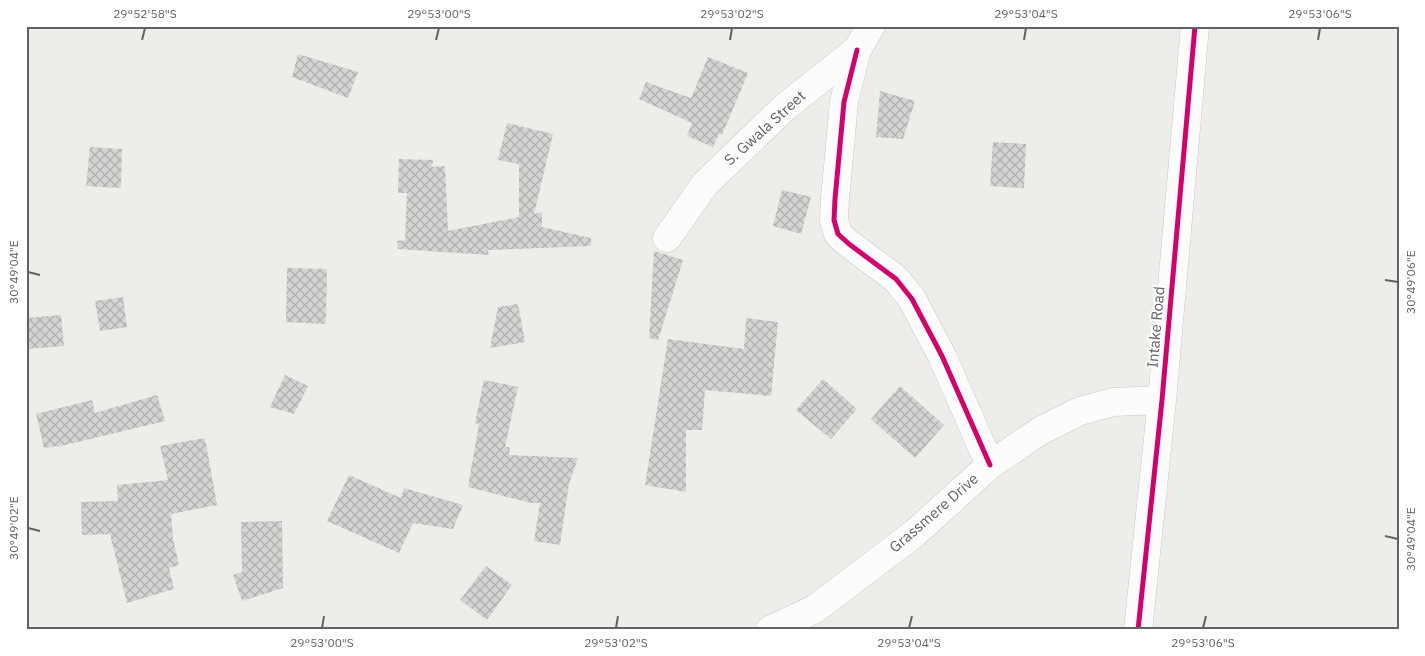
<svg xmlns="http://www.w3.org/2000/svg" width="1425" height="656" font-family="'IBM Plex Sans',sans-serif">
<style>
.building{fill:url(#building-cross-hatch)}
.lines{fill:none;stroke-linecap:round;stroke-linejoin:round}
.minor-casing{stroke:#c8c9c9;stroke-width:29}
.minor{stroke:#fcfcfc;stroke-width:28}
.cycleway-casing{stroke:#fff;stroke-width:8}
.cycleway{stroke:#d6006c;stroke-width:5}
.ticks{fill:none;stroke:#5f6367;stroke-width:2}
.labels{text-anchor:middle;stroke-width:4;stroke-linejoin:round;paint-order:stroke}
.street-label{font-size:15px;fill:#5f6367;stroke:#fff}
.neatline{fill:none;stroke:#5f6367;stroke-width:2}
.ticks-label{font-size:12px;text-anchor:middle;fill:#5f6367}
</style>
<defs>
<pattern id="building-cross-hatch" width="8" height="8" patternUnits="userSpaceOnUse" patternTransform="scale(1.25)"><rect width="8" height="8" fill="#d5d4d2"/><path d="M0 0l8 8M0 8l8-8" fill="none" stroke="#b0b0ae"/></pattern>
</defs>
<rect width="100%" height="100%" fill="#eeede9"/>
<path class="building" d="M298 54 358 72 348 98 292 77Z
M708 57 748 73 722 135 719 134 713 147 687 136 692 123 639 99 646 82 691 98Z
M880 91 915 101 903 139 876 137Z
M507 123 553 134 534 214 542 212V227L591 238V246L488 250 489 255 398 249 397 241 405 240 407 193H398L399 159 433 160 432 167 445 166 448 231 519 217V164L498 160Z
M993 142 1026 144 1024 188 990 186Z
M90 147 122 149 121 188 86 186Z
M782 190 811 197 801 234 773 226Z
M654 251 683 260 658 340 649 338Z
M287 268 327 269 326 324 286 322Z
M123 297 127 327 100 331 95 301Z
M518 304 525 342 490 348 498 307Z
M61 315 64 346 26 349V318Z
M746 318 778 322 771 396 705 390 702 430H686V492L645 485 668 339 744 349Z
M285 375 308 386 294 414 270 407Z
M823 379 857 409 831 439 796 410Z
M484 380 518 387 505 447H510L509 455 578 458 569 484 560 545 534 541 540 503H531L468 487 479 424 475 423Z
M900 386 944 425 915 458 871 419Z
M157 395 165 421 57 447V446L44 448 36 414 92 400 95 413Z
M205 438 217 505 171 514 173 539 179 565 169 568 174 589 127 603 110 534 82 535 81 502 118 501 117 485 168 480 160 446Z
M349 475 401 498 404 488 463 505 453 529 413 523 399 553 327 521Z
M282 521 283 588 242 601 233 575 242 572 241 522Z
M486 566 512 585 487 620 460 600Z"/>
<g class="lines">
<g class="minor-casing">
<path id="minor" d="M857 50 844 102 835 199 834 220 838 234 849 244 896 279 912 299 942 356 990 465
M667 238 705 184 785 107 857 50 871 26
M770 630 815 609 915 533 990 465 1040 431 1080 411 1113 402 1162 400
M1138 630 1162 400 1195 26"/>
</g>
<use href="#minor" class="minor"/>
<g class="cycleway-casing">
<path id="cycleway" d="M857 50 844 102 835 199 834 220 838 234 849 244 896 279 912 299 942 356 990 465
M1138 630 1162 400 1195 26"/>
</g>
<use href="#cycleway" class="cycleway"/>
</g>
<path class="ticks" d="M142 40 145 28M436 40 439 28M730 40 732 28M1024 40 1026 28M1318 40 1320 28M28 272 40 275M1385 280 1398 282M28 528 40 531M1385 536 1398 539M322 628 324 616M616 628 618 616M909 628 912 616M1203 628 1206 616"/>
<g class="labels">
<g class="street-label">
<text transform="translate(765 128) rotate(-42)" y="5">S. Gwala Street</text>
<text transform="translate(1156 327) rotate(-85)" y="5">Intake Road</text>
<text transform="translate(934 513) rotate(-41)" y="5">Grassmere Drive</text>
</g>
</g>
<rect width="1425" height="656" fill="none" stroke="#ffffff" stroke-width="55"/>
<rect x="28" y="28" width="1370" height="600" class="neatline"/>
<g class="ticks-label">
<text x="145" y="18">29°52'58"S</text>
<text x="439" y="18">29°53'00"S</text>
<text x="732" y="18">29°53'02"S</text>
<text x="1026" y="18">29°53'04"S</text>
<text x="1320" y="18">29°53'06"S</text>
<text transform="translate(14 272) rotate(-90)" y="4">30°49'04"E</text>
<text transform="translate(1411 282) rotate(-90)" y="4">30°49'06"E</text>
<text transform="translate(14 528) rotate(-90)" y="4">30°49'02"E</text>
<text transform="translate(1411 539) rotate(-90)" y="4">30°49'04"E</text>
<text x="322" y="647">29°53'00"S</text>
<text x="616" y="647">29°53'02"S</text>
<text x="909" y="647">29°53'04"S</text>
<text x="1203" y="647">29°53'06"S</text>
</g>
</svg>
